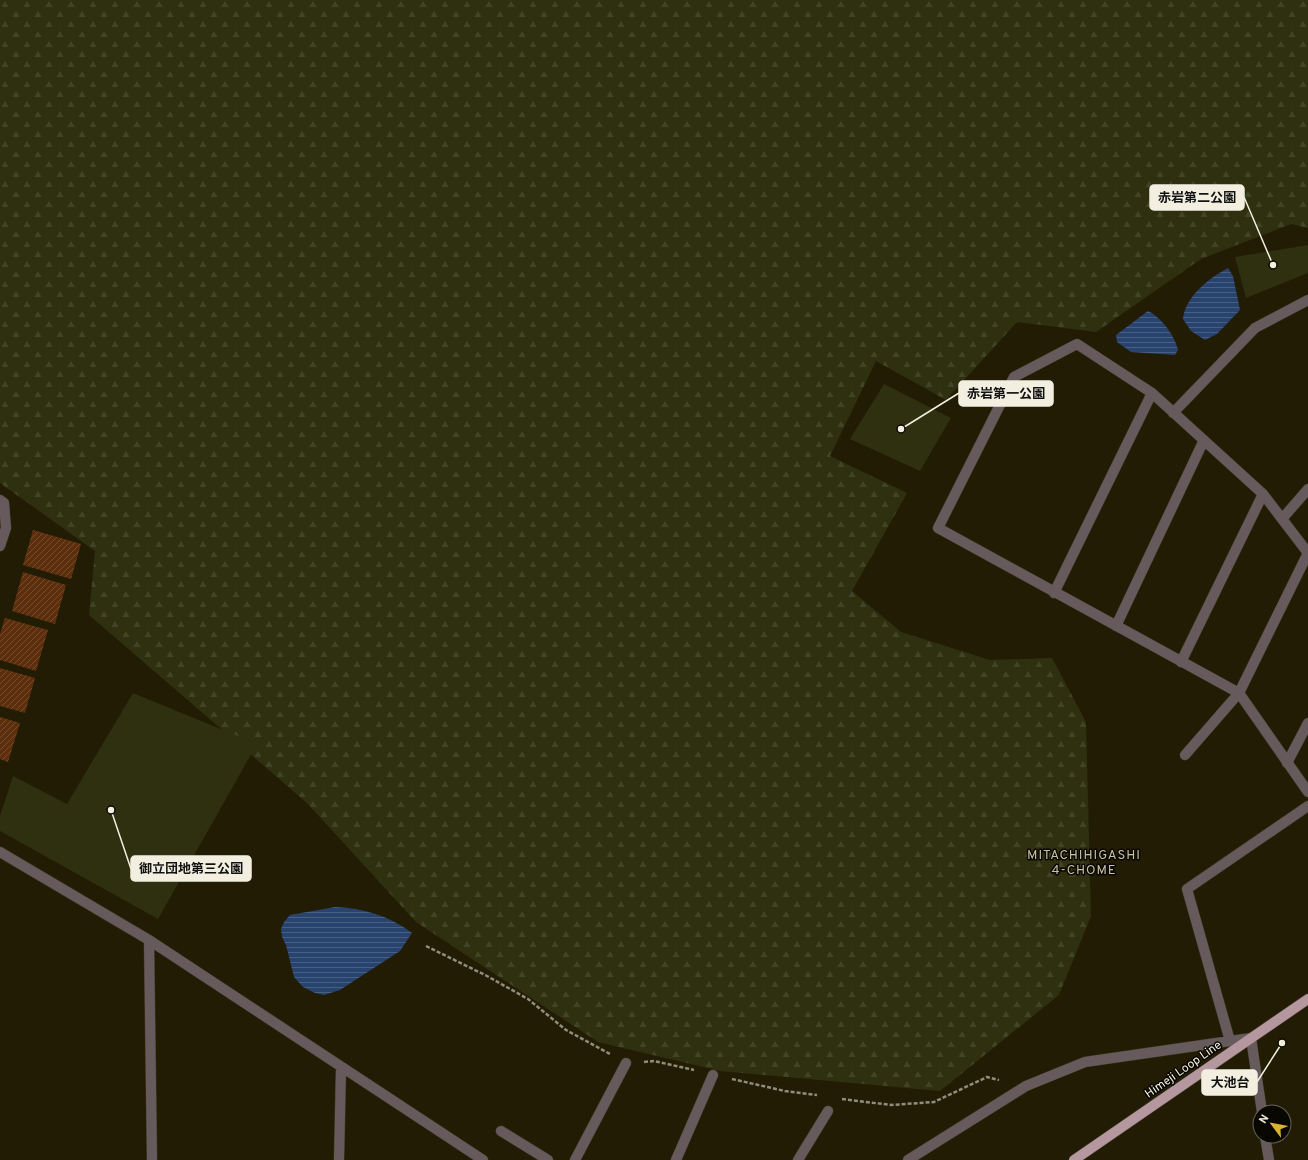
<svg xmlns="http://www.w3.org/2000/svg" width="1308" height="1160" font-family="Overpass,'Noto Sans JP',sans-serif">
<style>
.forest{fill:url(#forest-firs)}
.park{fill:#2e3010}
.water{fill:url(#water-rules)}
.building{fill:url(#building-hatch)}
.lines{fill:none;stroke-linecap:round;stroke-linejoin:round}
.minor-casing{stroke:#3f3a23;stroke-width:11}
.major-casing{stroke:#3f3a23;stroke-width:11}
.path{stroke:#928d7a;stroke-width:2.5;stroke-dasharray:4 2;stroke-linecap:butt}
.minor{stroke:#675a5d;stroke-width:10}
.major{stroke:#b4979f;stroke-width:10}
.labels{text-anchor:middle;stroke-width:3;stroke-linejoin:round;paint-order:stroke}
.street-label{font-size:12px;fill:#f2efe0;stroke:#090701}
.neighbourhood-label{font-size:13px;letter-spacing:1px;fill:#c8c1a3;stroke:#090701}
.leader{fill:none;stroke:#f2efe0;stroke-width:1.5}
.callout-dot{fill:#f2efe0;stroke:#090701;stroke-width:1.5}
.callout{fill:#f2efe0;stroke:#f2efe0;stroke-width:1.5}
.callout-label{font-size:13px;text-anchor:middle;font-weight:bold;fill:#111}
</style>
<defs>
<pattern id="forest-firs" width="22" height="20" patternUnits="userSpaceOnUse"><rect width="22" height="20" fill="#2e3010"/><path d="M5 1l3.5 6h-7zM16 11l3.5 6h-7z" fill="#424427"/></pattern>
<pattern id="water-rules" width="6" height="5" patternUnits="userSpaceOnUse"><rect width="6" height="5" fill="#29436f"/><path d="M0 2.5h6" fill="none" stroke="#485e83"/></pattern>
<pattern id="building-hatch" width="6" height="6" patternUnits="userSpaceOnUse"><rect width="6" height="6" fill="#5c2e0b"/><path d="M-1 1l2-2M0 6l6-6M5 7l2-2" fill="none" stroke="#744d2e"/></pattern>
</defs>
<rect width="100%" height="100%" fill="#221c04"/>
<path class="forest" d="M0 0H1308V228L1291 224 1201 259 1096 332 1017 322 946 400 876 361 830 456 907 493 852 591 901 632 990 660 1052 658 1086 722 1091 916 1059 995 940 1091 720 1071 598 1042 416 922 307 803 89 615 95 551 0 483Z"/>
<path class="park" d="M1308 245V273L1246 298 1235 257Z
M884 384 951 418 920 471 850 439Z
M133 693 257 744 158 919 0 831V816L13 776 67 804Z"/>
<path class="water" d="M1228 268 1233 276 1240 310 1217 334 1205 340 1191 331 1183 319C1185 297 1209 278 1228 268Z
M1148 311C1161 317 1175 336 1178 350L1175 355 1131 352 1117 342 1116 335Z
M335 907C363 908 390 916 412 933L400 951 340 990 324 995 315 993 303 987 294 977 286 945 282 937 281 929 284 922 290 915Z"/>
<path class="building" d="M33 530 81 544 71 579 23 565Z
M23 572 66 585 55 624 12 611Z
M5 618 48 630 36 671 0 660V634Z
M0 668 35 678 25 713 0 706Z
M0 717 20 723 8 762 0 759Z"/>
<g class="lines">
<g class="minor-casing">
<path id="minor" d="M1173 413 1255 328 1308 300
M0 500 4 503 6 528 0 546
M1282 519 1308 489
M1308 553 1263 494 1152 393 1077 344 1014 377 938 528 1239 693 1308 792
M1054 593 1152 393
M1116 626 1204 440
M1181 662 1263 494
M1185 755 1239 693 1308 553
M1287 763 1308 723
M0 852 149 940 483 1160
M149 940 152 1160
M1230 1041 1187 889 1308 806
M501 1131 548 1160
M1265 1136 1269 1160
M339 1160 341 1068
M575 1160 626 1063
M676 1160 713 1075
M798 1160 828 1111
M908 1160 1026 1086 1085 1062 1251 1038 1262 1112"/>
</g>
<g class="major-casing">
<path id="major" d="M1074 1160 1308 999"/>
</g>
<path class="path" d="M426 946 487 976 528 999 566 1030 610 1054
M644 1062 654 1061 694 1070
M732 1079 785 1091 817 1095
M842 1099 891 1105 934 1102 987 1077 999 1080"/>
<use href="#minor" class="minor"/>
<use href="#major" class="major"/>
</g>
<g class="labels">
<g class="street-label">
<text transform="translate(1183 1069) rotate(-35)" y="4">Himeji Loop Line</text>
</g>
<g class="neighbourhood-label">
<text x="1084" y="859">MITACHIHIGASHI<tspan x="1084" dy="15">4-CHOME</tspan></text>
</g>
</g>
<path class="leader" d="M1273 265L1244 197M901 429L959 393M111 810L131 869M1282 1043L1257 1082"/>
<g class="callout-dot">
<circle cx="1273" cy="265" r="4"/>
<circle cx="901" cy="429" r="4"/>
<circle cx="111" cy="810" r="4"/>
<circle cx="1282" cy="1043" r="4"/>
</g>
<g class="callout">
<rect x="1150" y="185" width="94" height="25" rx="4"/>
<rect x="959" y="381" width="94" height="25" rx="4"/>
<rect x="131" y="856" width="120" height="25" rx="4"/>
<rect x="1202" y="1070" width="55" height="25" rx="4"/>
</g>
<g class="callout-label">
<text x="1197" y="202">赤岩第二公園</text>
<text x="1006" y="398">赤岩第一公園</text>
<text x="191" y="873">御立団地第三公園</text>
<text x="1230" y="1087">大池台</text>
</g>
<g transform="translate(1272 1124) rotate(302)"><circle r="19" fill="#090701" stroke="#66645a"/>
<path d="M0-3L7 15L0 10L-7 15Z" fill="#dbb233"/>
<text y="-6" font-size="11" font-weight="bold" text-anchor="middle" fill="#f2efe0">N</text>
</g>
</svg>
